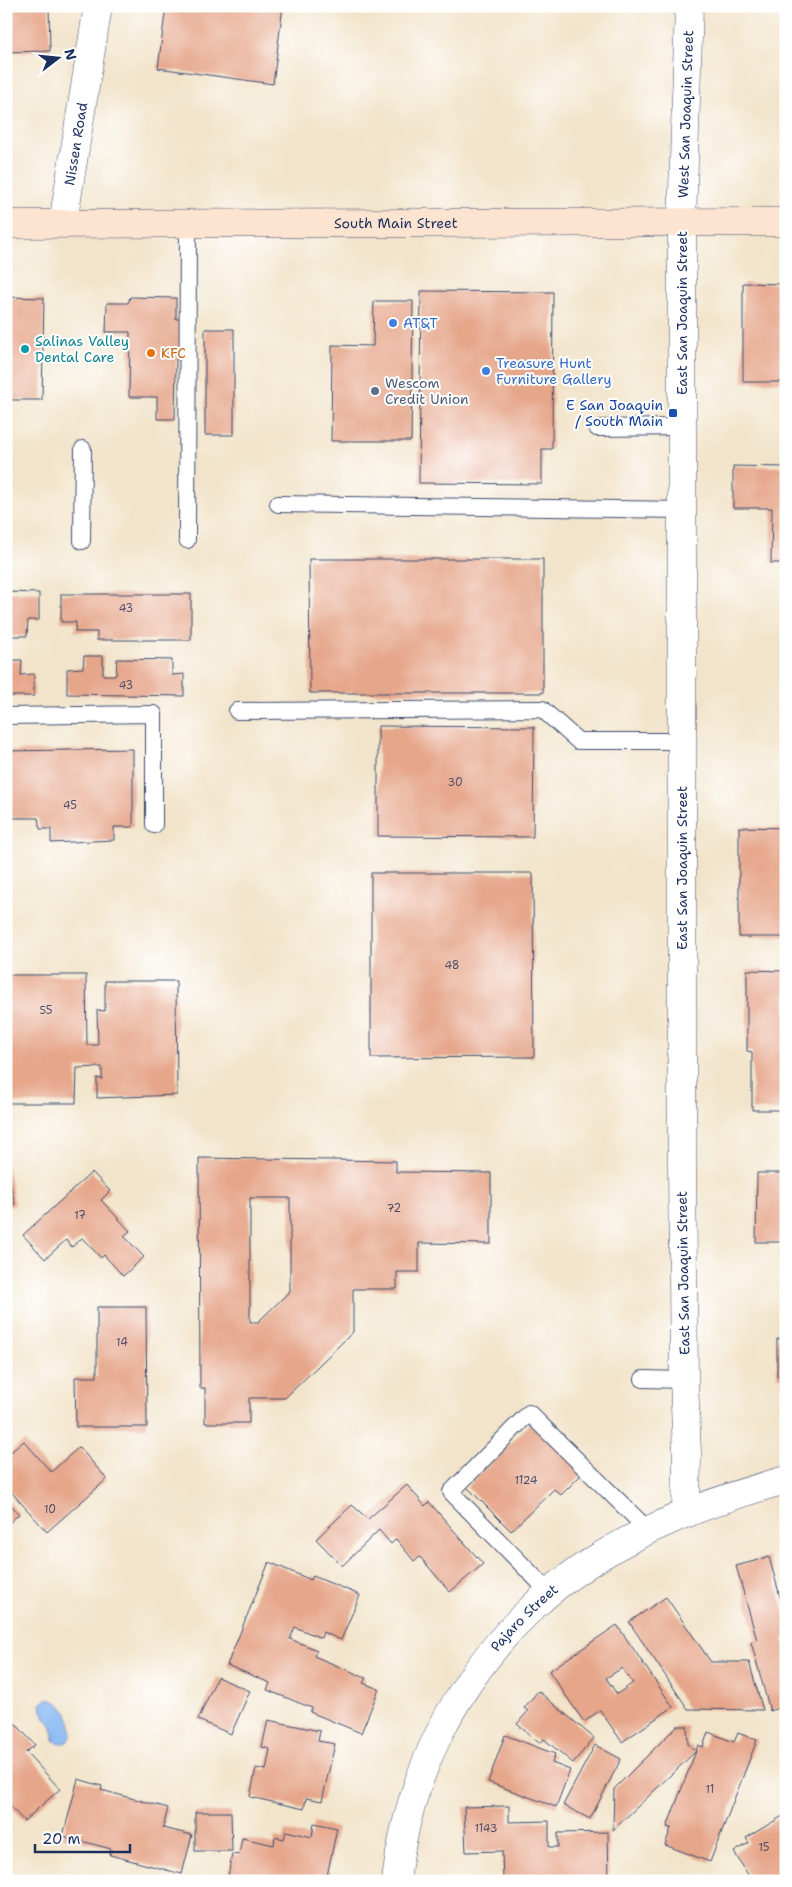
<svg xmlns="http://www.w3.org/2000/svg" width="792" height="1887" font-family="'Shantell Sans',sans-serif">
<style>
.water{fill:#86b7f2;stroke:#5073a8}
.building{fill:#e6a68a;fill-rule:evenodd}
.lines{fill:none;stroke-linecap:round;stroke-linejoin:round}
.lane-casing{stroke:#3b4a6e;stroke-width:18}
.street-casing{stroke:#3b4a6e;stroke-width:29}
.secondary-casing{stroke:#3b4a6e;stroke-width:29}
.lane{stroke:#fff;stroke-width:16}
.street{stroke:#fff;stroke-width:28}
.secondary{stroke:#fde4d1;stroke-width:28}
.shop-dot{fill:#3f7fe0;stroke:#fff;stroke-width:2}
.culture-dot{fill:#0f9aa8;stroke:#fff;stroke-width:2}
.food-dot{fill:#e8710a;stroke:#fff;stroke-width:2}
.service-dot{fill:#5c6f8a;stroke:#fff;stroke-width:2}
.transit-dot{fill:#1a4fb4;stroke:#fff;stroke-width:2}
.labels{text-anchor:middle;stroke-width:4;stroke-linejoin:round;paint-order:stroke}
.number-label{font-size:11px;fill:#4e4d69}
.street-label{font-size:14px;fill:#1b2f5e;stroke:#fff}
.shop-label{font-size:14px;fill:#366cbe;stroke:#fff;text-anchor:start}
.culture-label{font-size:14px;fill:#0d838f;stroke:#fff;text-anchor:start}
.food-label{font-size:14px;fill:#c56008;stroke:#fff;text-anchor:start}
.service-label{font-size:14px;fill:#4e5e75;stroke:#fff;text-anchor:start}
.transit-label{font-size:14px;fill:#164399;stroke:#fff;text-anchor:end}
</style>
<rect width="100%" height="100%" fill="#fff"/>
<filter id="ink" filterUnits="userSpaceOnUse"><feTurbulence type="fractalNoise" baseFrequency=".02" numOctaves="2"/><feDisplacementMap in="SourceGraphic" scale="10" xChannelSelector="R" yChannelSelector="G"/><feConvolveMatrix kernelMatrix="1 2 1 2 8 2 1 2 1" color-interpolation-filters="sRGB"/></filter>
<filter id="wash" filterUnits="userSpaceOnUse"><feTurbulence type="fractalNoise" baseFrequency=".0096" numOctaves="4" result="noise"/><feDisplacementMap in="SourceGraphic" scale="20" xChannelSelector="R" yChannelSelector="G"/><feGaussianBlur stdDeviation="1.12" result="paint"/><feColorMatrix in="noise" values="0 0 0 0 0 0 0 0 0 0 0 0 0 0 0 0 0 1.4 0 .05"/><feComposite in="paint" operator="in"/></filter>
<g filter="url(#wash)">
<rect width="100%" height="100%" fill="#f2e4ca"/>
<path class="water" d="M47 1699C64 1700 73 1721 71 1736L67 1742 60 1744 54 1740 52 1727 42 1711 41 1704Z"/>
<g id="blocks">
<path class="building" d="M6 6H49L50 51 6 52Z
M166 6H283L273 84 158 68Z
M743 283 786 284V382H743Z
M421 291 553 292 552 449H542V484L419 483Z
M6 297 44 298 42 400H6Z
M130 297 176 298V319H181L180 359H176L175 419H157V397H129L130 332H106L107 303H128Z
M374 301H413L411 441H331L332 345 373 346Z
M205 329H234V435H205Z
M733 466 786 467V563H771L772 508H733Z
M309 559H543V693H310Z
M6 592 39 593V620H28L27 636H6Z
M61 594H191V640H97V632H75L76 622H61Z
M84 656H103V675H116L117 659 172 660V675L184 674V696L67 694V669L83 668Z
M6 660H22L21 675 34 674V696H6Z
M378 726 534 727 533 837 378 836Z
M133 749V827H114V840L51 843V829H40L38 818H8L6 751Z
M739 827 786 828V937H739Z
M371 873H533L534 1057 371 1058Z
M747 970 786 971V1110H752V1052L747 1051Z
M6 975H86L87 1045H98L97 1010 105 1011V981H176L177 1095 97 1098V1078L102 1079V1067L77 1068 76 1103H6Z
M199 1158 396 1161V1172L491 1173V1244L419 1243V1272H397V1289H353V1332L285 1398H249V1423H205V1388H200ZM250 1198H290V1291L258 1322H250Z
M6 1162 15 1205 6 1207Z
M92 1172 110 1191 101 1200 130 1231 124 1236 144 1257 123 1276 104 1255 101 1258 82 1238 72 1247 66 1240 45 1259 23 1235Z
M757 1173H786V1262H782V1242H756Z
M97 1307H146L147 1427H76L75 1377H97Z
M777 1339H786V1385H782V1377H777Z
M533 1421 584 1472 561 1495 554 1489 511 1531 467 1487Z
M24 1441 51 1472 79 1447 107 1479 47 1532 6 1486V1456Z
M407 1485 425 1506 429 1502 483 1564 450 1592 420 1557 414 1561 396 1539 391 1544 379 1530 342 1566 316 1539 352 1505 368 1519Z
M6 1499 19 1514 6 1526Z
M769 1557 786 1618V1637L783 1638 786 1649V1706L770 1711 751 1642 757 1640 736 1566Z
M269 1562 311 1580 313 1576 360 1595 341 1640 323 1632 321 1638 295 1627 290 1639 317 1650 314 1656 366 1678 363 1683 379 1689 361 1733 310 1712 312 1708 267 1690 270 1683 227 1665Z
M666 1597 711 1662H749L763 1710 688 1709 629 1622Z
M617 1625 673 1707 622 1742 600 1710 584 1722 549 1671ZM622 1668 633 1683 617 1694 606 1678Z
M217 1677 250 1691 231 1734 198 1720Z
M538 1691 594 1738 573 1763 544 1739 539 1743 517 1724 528 1711 524 1708Z
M6 1713 35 1745 26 1752 60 1789 24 1821 6 1802Z
M268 1720 320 1731 318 1741 335 1744 322 1801 306 1798 304 1809 250 1797 256 1768 266 1770 270 1749 262 1747Z
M677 1726H687L688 1744 696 1751 613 1830 614 1789Z
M708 1732 734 1742 738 1733 757 1740 710 1862 665 1845 671 1828 667 1827 696 1751 698 1745 703 1747Z
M505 1735 555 1754 552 1763 570 1770 556 1807 488 1782Z
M595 1745 621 1759 590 1819 563 1805Z
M78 1779 102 1786 101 1790 168 1808 163 1828 192 1835 182 1874 110 1855 111 1849 63 1836Z
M509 1806V1822L549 1821V1847H558V1833L608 1832 609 1881H503L502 1851 466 1852 464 1807Z
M195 1812H231L232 1851H195Z
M786 1814V1877L780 1881H752L734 1852 749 1843 746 1838Z
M314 1823 337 1828 326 1881H307L290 1877 289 1881 273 1879V1881H245L228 1877 232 1854 239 1855 242 1838 274 1845 275 1837 284 1839 286 1831 312 1837Z"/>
</g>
</g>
<g filter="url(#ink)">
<use href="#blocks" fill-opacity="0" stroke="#3b4a6e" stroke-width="1"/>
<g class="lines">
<g class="lane-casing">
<path id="lane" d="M597 428 682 427
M278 504 682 510
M187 540 188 223
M82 541 83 449
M237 711 542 709 578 741H682
M6 716 154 714V825
M643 1379 684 1380
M550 1593 451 1492 529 1413 649 1531"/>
</g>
<g class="street-casing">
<g id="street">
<path id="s1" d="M63 223 98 6"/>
<path id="s2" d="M686 1514 687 1454 684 1380 682 1164V222L689 6"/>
<path id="s3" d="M396 1881C408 1775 456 1679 534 1606 599 1544 700 1503 786 1480"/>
</g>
</g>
<g class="secondary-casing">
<g id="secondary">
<path id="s4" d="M6 224 786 222"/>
</g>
</g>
<use href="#lane" class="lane"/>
<use href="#street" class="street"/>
<use href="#secondary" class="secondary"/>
</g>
</g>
<g class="shop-dot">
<circle cx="393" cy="323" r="5"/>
<circle cx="486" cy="371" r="5"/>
</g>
<circle class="culture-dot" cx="25" cy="349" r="5"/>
<circle class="food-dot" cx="151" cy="353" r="5"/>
<circle class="service-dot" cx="375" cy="391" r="5"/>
<rect class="transit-dot" x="668" y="408" width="10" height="10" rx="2.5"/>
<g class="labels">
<g class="number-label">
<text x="126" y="612">43</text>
<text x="126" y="689">43</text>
<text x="455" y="786">30</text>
<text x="70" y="809">45</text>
<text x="452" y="969">48</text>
<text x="46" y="1014">55</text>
<text x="394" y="1212">72</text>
<text x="80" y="1219">17</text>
<text x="122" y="1346">14</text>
<text x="526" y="1484">1124</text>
<text x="50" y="1513">10</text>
<text x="710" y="1793">11</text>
<text x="486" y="1832">1143</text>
<text x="764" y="1851">15</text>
</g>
<g class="street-label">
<text dy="5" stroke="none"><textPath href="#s2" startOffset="1400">West San Joaquin Street</textPath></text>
<text dy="5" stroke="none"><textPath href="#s1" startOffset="80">Nissen Road</textPath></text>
<text dy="5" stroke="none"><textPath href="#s4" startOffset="390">South Main Street</textPath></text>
<text transform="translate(682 313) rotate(-90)" y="5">East San Joaquin Street</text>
<text transform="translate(682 868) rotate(-90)" y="5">East San Joaquin Street</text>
<text transform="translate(683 1273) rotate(-91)" y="5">East San Joaquin Street</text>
<text dy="5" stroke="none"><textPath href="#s3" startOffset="299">Pajaro Street</textPath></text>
</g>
<g class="shop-label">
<text x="403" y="328">AT&amp;T</text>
<text x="496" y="368">Treasure Hunt<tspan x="496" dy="16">Furniture Gallery</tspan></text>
</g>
<g class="culture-label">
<text x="35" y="346">Salinas Valley<tspan x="35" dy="16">Dental Care</tspan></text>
</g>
<g class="food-label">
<text x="161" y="358">KFC</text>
</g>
<g class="service-label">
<text x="385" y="388">Wescom<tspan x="385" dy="16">Credit Union</tspan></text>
</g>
<g class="transit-label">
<text x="663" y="410">E San Joaquin<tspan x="663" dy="16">/ South Main</tspan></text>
</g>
</g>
<rect width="792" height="1887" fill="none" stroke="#fff" stroke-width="25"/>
<g transform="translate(58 58) rotate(74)" stroke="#ffffff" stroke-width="4" paint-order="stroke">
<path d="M0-4L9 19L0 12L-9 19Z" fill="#1b2f5e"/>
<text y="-8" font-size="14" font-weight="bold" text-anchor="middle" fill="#1b2f5e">N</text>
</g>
<path d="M35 1844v8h95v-8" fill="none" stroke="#1b2f5e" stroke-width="2.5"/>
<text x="42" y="1844" font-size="15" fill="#1b2f5e" stroke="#ffffff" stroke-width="4" paint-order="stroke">20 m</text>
</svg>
